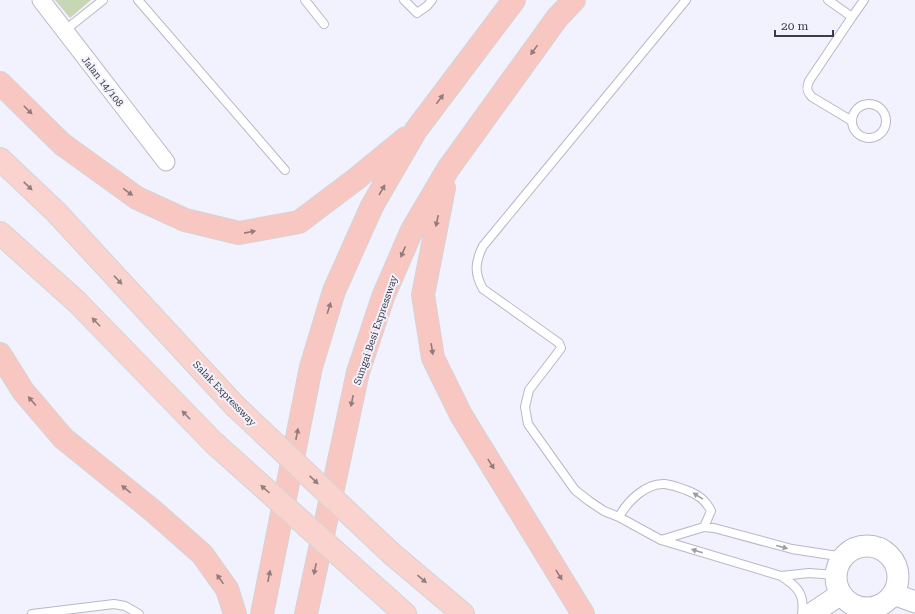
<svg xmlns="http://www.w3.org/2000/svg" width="915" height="614" font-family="'Roboto Serif',serif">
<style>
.green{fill:#c7d6b3}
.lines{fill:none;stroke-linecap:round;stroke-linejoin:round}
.service-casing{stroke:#b9b7c7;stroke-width:10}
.minor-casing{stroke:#b9b7c7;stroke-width:19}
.tertiary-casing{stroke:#b9b7c7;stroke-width:23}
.trunk-casing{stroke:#d4d4d5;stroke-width:24}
.motorway-casing{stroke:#d4d4d5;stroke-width:24}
.service{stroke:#fff;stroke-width:8}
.minor{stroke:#fff;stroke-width:17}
.tertiary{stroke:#fff;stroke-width:21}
.trunk{stroke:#fad2ce;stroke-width:22}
.motorway{stroke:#f9c7c2;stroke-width:22}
.trunk-bridge-casing{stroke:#d4d4d5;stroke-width:24;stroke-linecap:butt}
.trunk-bridge{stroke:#fad2ce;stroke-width:22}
.oneway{fill:#927b7c}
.oneway2{fill:#928081}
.oneway3{fill:#9e9ea0}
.labels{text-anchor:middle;stroke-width:4;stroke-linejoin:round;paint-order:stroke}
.street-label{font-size:10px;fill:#3d3c42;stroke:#f2f1fe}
</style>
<rect width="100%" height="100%" fill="#f2f1fe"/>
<path class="green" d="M55 0H91L70 18Z"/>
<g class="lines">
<g class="service-casing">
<path id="service" d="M138 0 285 170
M305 0 324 24
M404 0 417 13 427 6 432 0
M686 0 483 246C475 262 474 273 483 289L559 343 561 348 559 351 529 390 525 407 528 424 575 490 589 501 604 511 619 517 661 540 781 576C797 586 805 594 802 614
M828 0 852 17 864 0
M64 31 103 0
M852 121a17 17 0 1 1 34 0a17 17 0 1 1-34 0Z
M852 121 812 97C807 92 806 88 809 81L852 17
M619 517C627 502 645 483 665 484 672 485 679 487 686 490 697 494 706 500 711 511L704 527
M661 540 704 527 714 528 792 549 844 557
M781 576 809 573 836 575
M32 614 114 604 125 606 139 614"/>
</g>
<g class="minor-casing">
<path id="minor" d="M41 0 166 162"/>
</g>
<g class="tertiary-casing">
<path id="tertiary" d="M836 577a31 31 0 1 1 62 0a31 31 0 1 1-62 0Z
M893 594 915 602
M811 614 841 594"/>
</g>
<g class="trunk-casing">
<path id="trunk" d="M0 159 56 212 235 406
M0 233 77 302 214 443
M392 554 463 614
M367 580 405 614"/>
</g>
<g class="motorway-casing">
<path id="motorway" d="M0 83 62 144 137 198 185 220 239 233 299 222 356 179 406 138
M444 188 423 295 433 358 461 415 583 614
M0 354 23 391 63 438 152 510 202 554 227 589 235 614
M262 614 311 367 334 291 372 206 416 130 514 0
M306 614 358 372 383 297 412 230 448 169 557 18 574 0"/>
</g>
<use href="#service" class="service"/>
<use href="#minor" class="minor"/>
<use href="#tertiary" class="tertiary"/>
<use href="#trunk" class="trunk"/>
<use href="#motorway" class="motorway"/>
<g class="trunk-bridge-casing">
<path id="trunk-bridge" d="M235 406 392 554
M214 443 367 580"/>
</g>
<use href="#trunk-bridge" class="trunk-bridge"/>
</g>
<defs><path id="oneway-solid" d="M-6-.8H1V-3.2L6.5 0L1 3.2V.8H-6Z"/></defs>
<g class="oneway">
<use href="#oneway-solid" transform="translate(534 50) rotate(126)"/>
<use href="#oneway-solid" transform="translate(440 99) rotate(-53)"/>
<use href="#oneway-solid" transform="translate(28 110) rotate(45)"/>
<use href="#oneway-solid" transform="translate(382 190) rotate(-60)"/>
<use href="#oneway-solid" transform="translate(128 192) rotate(36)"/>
<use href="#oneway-solid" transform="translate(437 221) rotate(102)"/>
<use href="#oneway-solid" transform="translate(250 232) rotate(-11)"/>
<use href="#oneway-solid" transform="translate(403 252) rotate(113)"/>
<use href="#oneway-solid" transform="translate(329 308) rotate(-73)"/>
<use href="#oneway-solid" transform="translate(432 349) rotate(81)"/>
<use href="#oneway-solid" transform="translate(32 401) rotate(-131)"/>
<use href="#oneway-solid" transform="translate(352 401) rotate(102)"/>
<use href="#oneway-solid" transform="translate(297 434) rotate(-79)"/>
<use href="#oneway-solid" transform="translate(491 464) rotate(58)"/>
<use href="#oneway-solid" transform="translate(126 489) rotate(-141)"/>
<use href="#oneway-solid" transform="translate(315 569) rotate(102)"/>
<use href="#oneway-solid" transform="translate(559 575) rotate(58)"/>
<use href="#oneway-solid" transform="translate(269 576) rotate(-79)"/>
<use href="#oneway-solid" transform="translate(220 579) rotate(-125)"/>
</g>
<g class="oneway2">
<use href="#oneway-solid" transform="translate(28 186) rotate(44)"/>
<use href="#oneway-solid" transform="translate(118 280) rotate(47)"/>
<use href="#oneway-solid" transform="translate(96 322) rotate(-134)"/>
<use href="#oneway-solid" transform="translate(186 415) rotate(-134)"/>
<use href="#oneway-solid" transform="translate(314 480) rotate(43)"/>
<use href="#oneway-solid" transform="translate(265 489) rotate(-138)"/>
<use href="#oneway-solid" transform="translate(422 579) rotate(40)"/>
</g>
<g class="oneway3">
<use href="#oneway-solid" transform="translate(698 496) rotate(-148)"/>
<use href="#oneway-solid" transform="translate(782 547) rotate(15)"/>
<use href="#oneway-solid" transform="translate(697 551) rotate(-163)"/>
</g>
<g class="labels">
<g class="street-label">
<text transform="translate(103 81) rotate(52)" y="4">Jalan 14/108</text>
<text transform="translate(375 330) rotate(-71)" y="4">Sungai Besi Expressway</text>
<text transform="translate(225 393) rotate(46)" y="4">Salak Expressway</text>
</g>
</g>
<path d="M775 30v6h58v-6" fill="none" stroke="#3d3c42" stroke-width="2"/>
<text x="781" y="30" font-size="12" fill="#3d3c42" stroke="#f2f1fe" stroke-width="3" paint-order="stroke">20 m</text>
</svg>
